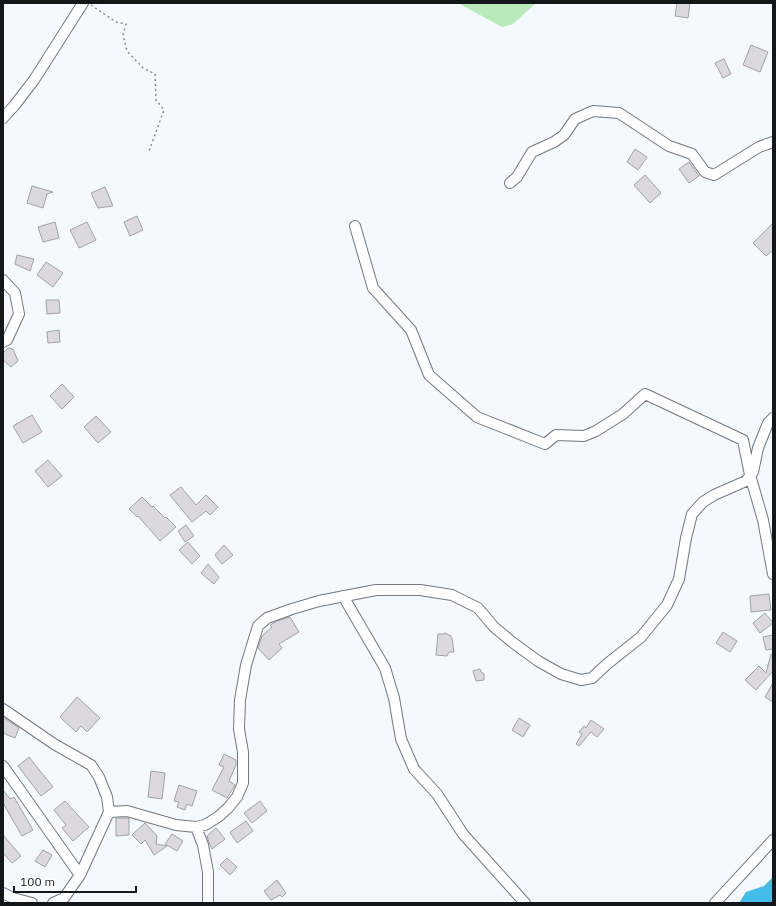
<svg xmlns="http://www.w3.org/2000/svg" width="776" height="906" font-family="'IBM Plex Sans',sans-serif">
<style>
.green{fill:#b8eabc}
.water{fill:#43bce8}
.building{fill:#dbd8e0;stroke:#a3a0a8}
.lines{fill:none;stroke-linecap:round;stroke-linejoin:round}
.minor-casing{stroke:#71787e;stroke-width:12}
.path{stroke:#888d90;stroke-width:1.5;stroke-dasharray:2 3;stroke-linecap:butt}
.minor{stroke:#fff;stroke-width:10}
</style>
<rect width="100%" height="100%" fill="#f3f9fe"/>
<path class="green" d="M458 3H536L513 24 502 27Z"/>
<path class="water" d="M773 877V903H739L746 892 764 886Z"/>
<path class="building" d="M677 3H690L688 18 675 16Z
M751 45 768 52 760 72 743 65Z
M724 59 731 74 723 78 715 63Z
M635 149 647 157 638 170 627 162Z
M689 162 699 176 689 183 679 169Z
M645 175 661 193 650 203 634 185Z
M32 186 53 192 47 194 43 208 27 203Z
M105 187 113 206 98 208 91 193Z
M137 216 143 230 130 236 124 222Z
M55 222 59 238 43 242 38 227Z
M87 222 96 240 79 248 70 230Z
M773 223V250L766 256 753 243Z
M17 255 34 259 30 271 15 264Z
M46 262 63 273 53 287 37 275Z
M46 300H59L60 313 47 314Z
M59 330 60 342 48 343 47 332Z
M8 348 13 349 18 361 11 367 3 360V353Z
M62 384 74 397 62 409 50 396Z
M32 415 42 432 23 443 13 426Z
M96 416 111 432 98 443 84 427Z
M48 460 62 476 48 487 35 471Z
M181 487 196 505 206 495 218 507 210 515 206 511 192 522 170 495Z
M142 497 152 507 153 506 165 518 166 517 176 527 160 541 138 516 137 517 129 509Z
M186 525 194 536 185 542 178 531Z
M188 542 200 556 192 564 179 550Z
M224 545 233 555 222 564 215 555Z
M208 564 219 577 214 584 201 573Z
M769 594 771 610 751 612 750 596Z
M765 613 773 623 760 633 753 623Z
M290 617 299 632 279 644 282 648 269 660 258 648 262 636 272 627 270 625 277 621Z
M723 632 737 641 730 652 716 643Z
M445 633 451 636 452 638 454 652H449L447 656 436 655 438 634H444Z
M773 635V649L766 650 763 637Z
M771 654 773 655V671L756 690 745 680 759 666 766 673Z
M480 669 481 672 484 674V680L476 681 473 671Z
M773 683V702L765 697Z
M77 697 100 718 87 732 81 726 76 732 60 717Z
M3 717 19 728 15 738 3 733Z
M519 718 530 725 523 737 512 730Z
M591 720 604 729 597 737 591 732 579 746 576 744 582 734 579 732 584 726 586 728Z
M224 754 236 760V765L229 781 235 785 227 798 212 790 224 767 219 765Z
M29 757 53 787 41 796 18 766Z
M151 771 165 773 162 799 148 797Z
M179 785 197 791 192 806 187 804 185 810 177 807 179 802 174 801Z
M3 790 10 799 14 797 33 830 22 836 3 803Z
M65 801 89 827 73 841 62 828 66 825 54 810Z
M260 801 267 811 252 823 244 813Z
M116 818H129V835L116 836Z
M246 821 253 831 237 843 230 832Z
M145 823 157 836 156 844 167 846 154 855 145 840 141 844 132 835Z
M216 828 225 839 212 849 210 845 207 836Z
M172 834 183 841 177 851 165 844Z
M3 835 21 856 12 863 3 853Z
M43 850 52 855 45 867 35 861Z
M227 858 237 867 230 875 220 865Z
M277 880 286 893 282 897 280 895 271 900 264 891Z"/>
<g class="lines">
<g class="minor-casing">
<path id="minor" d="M3 118 14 106 34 80 83 3
M510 183 517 177 532 152 554 142 564 135 575 119 593 111 619 113 669 146 692 154 705 172 714 175 759 147 773 142
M355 226 373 288 411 330 429 375 477 417 545 444 556 435 584 436 596 431 623 414 645 394 743 440 750 475 763 520 773 574
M3 280 15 293 19 314 7 340 3 342
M343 596 385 668 394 698 401 739 414 769 437 794 463 834 525 903
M3 709 54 744 91 765 99 777 107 797 109 812
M3 766 80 875
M109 812 127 811 176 825 196 827 205 825 218 817 228 808 237 797 243 783V752L239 729 240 700 246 665 258 626 267 618 292 609 319 601 376 590H420L452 595 478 608 494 627 512 642 538 661 561 674 581 680 592 678 607 664 641 637 667 605 679 579 686 538 692 514 703 502 714 495 746 481 753 472 758 448 768 423 773 418
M196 827 203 845 208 872V903
M3 893 13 898 32 903
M53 903 64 898 80 875 109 812
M715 903 773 840"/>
</g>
<path class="path" d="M91 5 116 22 126 24 123 35 127 51 143 68 155 74 156 100 164 110 149 151"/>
<use href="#minor" class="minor"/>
</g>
<rect width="776" height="906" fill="none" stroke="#141719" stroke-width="8"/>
<path d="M14 886v6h122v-6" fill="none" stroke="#141719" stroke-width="2"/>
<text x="20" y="886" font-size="12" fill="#141719" stroke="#ffffff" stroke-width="3" paint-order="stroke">100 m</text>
</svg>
